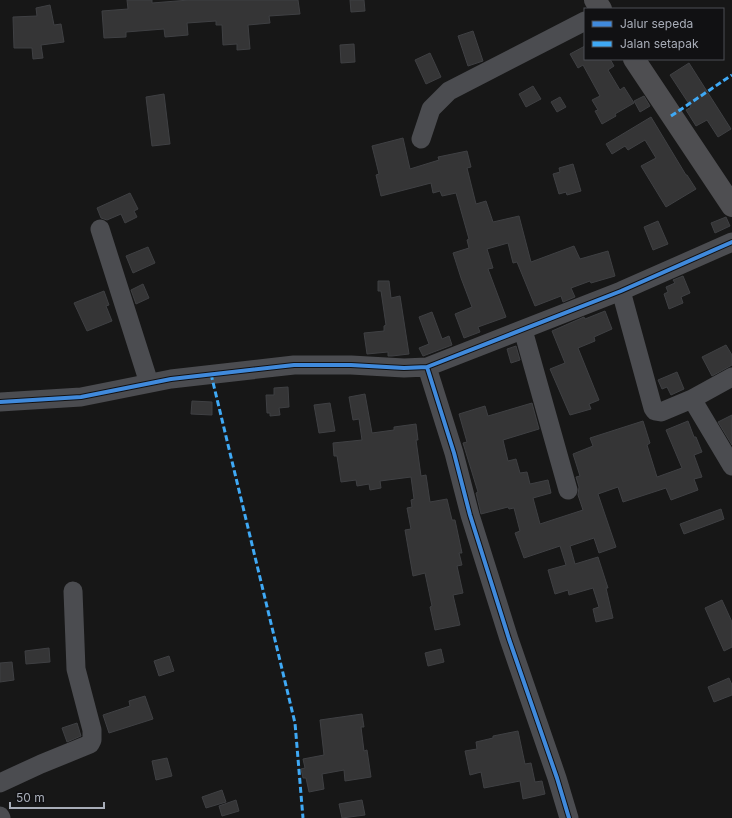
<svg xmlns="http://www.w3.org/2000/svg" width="732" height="818" font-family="Inter,sans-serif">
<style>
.building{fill:#353536;stroke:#3f4043}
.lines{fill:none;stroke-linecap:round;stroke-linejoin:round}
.minor{stroke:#4b4c50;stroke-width:19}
.highway{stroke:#4e4e51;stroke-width:22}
.quiet{stroke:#3fa9f5;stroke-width:3;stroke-dasharray:6 3;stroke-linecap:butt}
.cycleway-casing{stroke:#111113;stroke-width:6}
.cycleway{stroke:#408adc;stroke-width:4}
</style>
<rect width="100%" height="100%" fill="#171717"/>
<path class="building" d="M127 0H152V3L189 0H298L300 14 269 16 270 23 248 25 250 49 237 50V44L223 45 222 25H216V21L187 23 188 35 165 37 164 29 126 32V37L104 38 102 11 128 9Z
M350 0H364L365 11 351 12Z
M50 5 54 25 61 24 64 42 41 45 43 58 33 59 32 48H14L13 17 37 16 36 8Z
M473 31 483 61 468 66 458 36Z
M354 44 355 62 341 63 340 45Z
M585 46V59H610L614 66 608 70 620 90 624 87 634 103 615 114 616 116 602 124 595 111 598 110 592 100 600 96 583 65 578 68 570 54Z
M430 53 441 77 426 84 415 60Z
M689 63 731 129 718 137 707 120 696 126 686 110 691 107 670 75Z
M533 86 541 99 526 107 519 94Z
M164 94 170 144 152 146 146 97Z
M644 96 650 106 640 112 634 101Z
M560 97 566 107 557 112 551 102Z
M651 117 686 175H687L696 189 666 207 641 166 656 158 645 140 628 150 625 146 612 154 606 144Z
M403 138 410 169 439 160 438 157 467 151 471 167 467 168 476 204 486 201 493 222 519 216 531 262 574 246 580 259 608 251 615 276 591 283 590 281 571 288 575 297 563 302 561 296 535 306 517 262 513 263 508 243 487 249 493 268 488 269 506 317 478 327 480 332 464 338 455 314 472 307 461 278 453 253 469 248 467 240 469 239 456 193 442 196 440 191 433 193 431 183 381 196 376 175 379 174 372 146Z
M573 164 581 191 567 195 566 192 559 194 553 174 560 172 559 168Z
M130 193 138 209 134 211 137 217 125 223 121 214 107 220 101 218 97 208Z
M726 217 730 226 715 233 711 223Z
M658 221 668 244 653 250 644 227Z
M148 247 155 263 133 273 126 256Z
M683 276 690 293 681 297 683 303 669 309 664 294 668 292 666 287 675 283 673 280Z
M378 281H389L391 298 400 296 409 354 392 356H388V352L367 354 364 333 384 331V326L386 325 381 291H378Z
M143 284 149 298 136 304 131 290Z
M104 291 109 305 106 306 112 321 87 331 74 303Z
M605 311 612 329 594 337 595 341 578 348 599 400 589 404 591 409 570 415 550 369 565 363 552 331 584 317 585 319Z
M432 312 442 339 449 336 452 345 423 356 419 348 429 344 419 317Z
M726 345 732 355V365L712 376 702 357Z
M516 346 520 360 511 363 507 349Z
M677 372 684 389 671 395 667 387 662 389 658 380Z
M288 387 289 407 279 408 280 415 270 416V413H267L266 395H274V388Z
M365 394 372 433 394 430V427L416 424 418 440H416L421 476 426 475 430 502 447 499 452 520H455L462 553H459L462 565 457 566 463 593 453 595 460 625 435 630 430 607 432 606 425 573 413 576 405 530 411 529 407 508 412 507 411 500 414 499 411 477 380 481 381 488 370 490 369 484 357 486 356 480 341 482 337 456H334L333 443 362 440 359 419 353 420 349 397Z
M192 401 212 402V415L191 414Z
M330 403 335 431 319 433 314 405Z
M532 403 539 429 503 440 508 461 516 459 520 473 527 472 530 484 548 480 551 493 533 498 540 524 583 510 578 495 579 487 576 477 580 476 573 454 593 446 590 438 643 421 650 443 647 445 657 477 682 468 666 430 688 421 694 437H696L702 452 694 455 702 477 694 479 698 490 671 500 666 488 623 502 618 487 598 494 616 547 599 553 594 538 570 546 575 564 598 557 608 588H606L613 618 596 622 593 609 599 607 593 588 569 595 568 590 555 594 548 570 566 565 560 546 524 558 515 533 520 531 514 508 509 509 508 507 481 514 476 493 478 492 463 443 467 442 459 414 485 406 488 416Z
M732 415V445L718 422Z
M721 509 724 519 684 534 680 524Z
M722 600 732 622V647L724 651 705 608Z
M49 648 50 662 26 664 25 651Z
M441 649 444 662 428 666 425 653Z
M169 656 174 671 159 676 154 661Z
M12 662 14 680 0 682V663Z
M729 678 732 685V695L714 702 708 687Z
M145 696 153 719 109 733 103 715 130 706 129 701Z
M362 714 364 727H361L364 751 367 750 371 777 345 781 344 770 322 774 324 789 309 792 306 778H303L301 769 305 768 303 759 324 755 320 720Z
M77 723 81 736 67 742 62 728Z
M518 731 525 764 531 763 535 782 542 781 545 794 523 799 520 781 484 788 481 772 470 775 465 751 477 749 476 742 493 738V736Z
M167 758 172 776 156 780 152 761Z
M222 790 226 802 206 808 202 797Z
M236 800 239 811 222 816 219 806Z
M362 800 365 815 342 818 339 804Z"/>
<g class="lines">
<path class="minor" d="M421 139 431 109 449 91 585 21
M100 229 149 383
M621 291 653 408 655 411 661 412 692 399
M523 330 568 490
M732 377 692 399 732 466
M0 402 81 397 171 379 294 365H351L404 368 427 367
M0 783 41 764 90 744 92 740V730L76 669 73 591
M0 816 1 818
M569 818 557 778 509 639 470 515 454 453 427 367 621 291 732 242"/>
<path class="highway" d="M595 0 601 9
M634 59 732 206"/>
<path class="quiet" d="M671 116 732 75
M211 374 295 723 303 818"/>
<g class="cycleway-casing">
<path id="cycleway" d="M0 402 81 397 171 379 294 365H351L404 368 427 367
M569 818 557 778 509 639 470 515 454 453 427 367 621 291 732 242"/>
</g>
<use href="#cycleway" class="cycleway"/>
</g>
<rect x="584" y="8" width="140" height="52" fill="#111113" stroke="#4d4f55"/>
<rect x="592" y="21" width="20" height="6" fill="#408adc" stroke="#4d4f55"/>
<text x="620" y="28" font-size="12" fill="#a8adb8">Jalur sepeda</text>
<rect x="592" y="41" width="20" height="6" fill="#3fa9f5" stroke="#4d4f55"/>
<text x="620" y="48" font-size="12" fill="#a8adb8">Jalan setapak</text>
<path d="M10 802v6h94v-6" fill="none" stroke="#a8adb8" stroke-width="2"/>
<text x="16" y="802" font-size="12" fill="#a8adb8" stroke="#111113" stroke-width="3" paint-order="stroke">50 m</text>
</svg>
